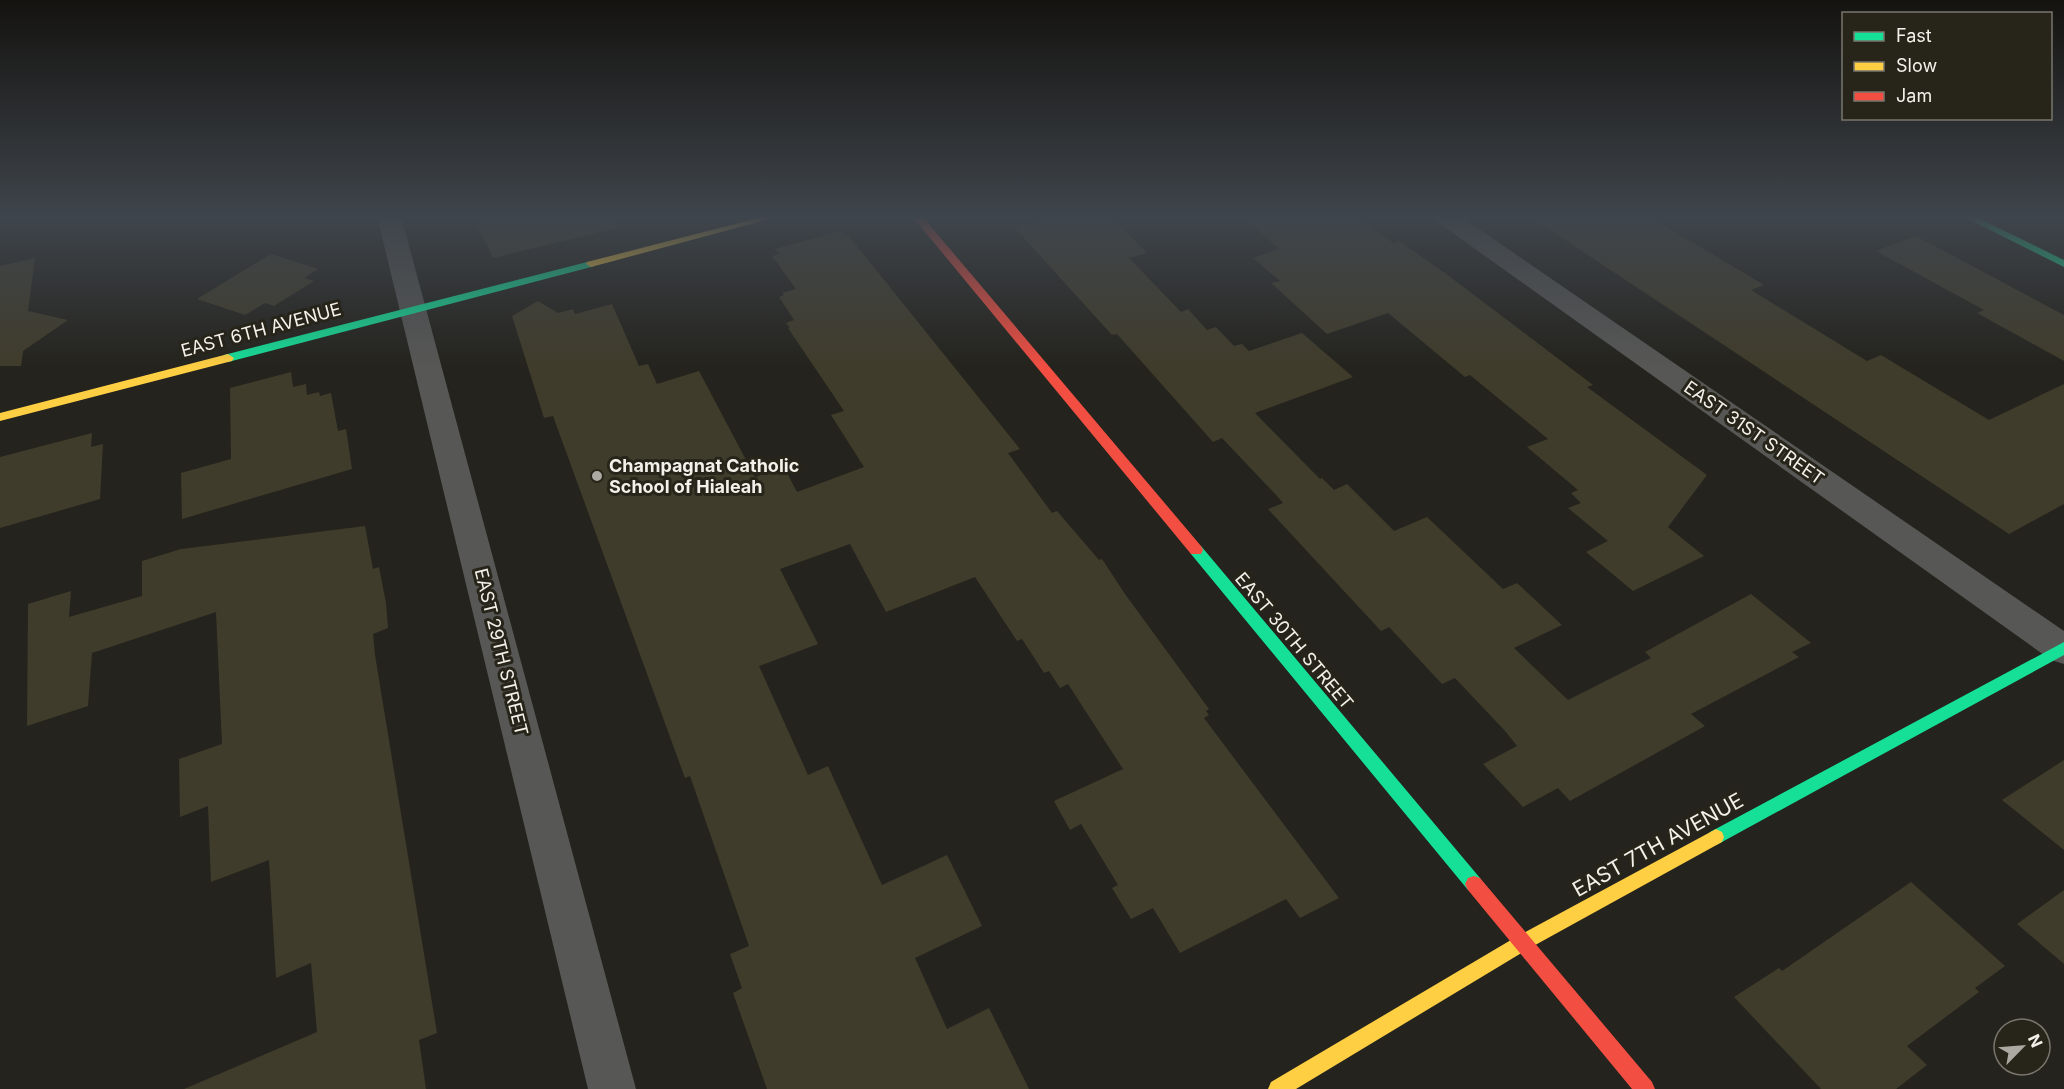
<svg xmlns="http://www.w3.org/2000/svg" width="2064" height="1089" font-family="Inter,sans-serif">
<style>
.building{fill:#403c2b}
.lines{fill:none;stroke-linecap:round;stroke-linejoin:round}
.street{fill:#575755;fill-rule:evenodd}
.fast{fill:#16e098;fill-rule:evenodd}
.slow{fill:#ffcf43;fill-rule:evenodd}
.jam{fill:#f24e42;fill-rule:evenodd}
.poi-dot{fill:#aba9a2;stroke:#27241a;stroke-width:2}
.labels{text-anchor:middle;stroke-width:6;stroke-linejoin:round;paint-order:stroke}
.street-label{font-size:18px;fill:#f3f1ea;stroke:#27241a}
.poi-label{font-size:18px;font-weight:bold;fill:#f3f1ea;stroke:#27241a;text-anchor:start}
.near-street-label{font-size:21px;fill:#f3f1ea;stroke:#27241a}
</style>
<rect width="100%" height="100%" fill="#24231d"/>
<path class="building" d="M473 216H615L617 228 493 258Z
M1059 216H1111L1147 253 1129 258 1181 312 1188 309 1207 330 1216 327 1234 346 1242 344 1249 351 1302 333 1353 377 1255 413 1320 479 1322 478 1334 490 1347 484 1394 531 1427 517 1503 589 1517 583 1562 625 1514 648 1568 700 1651 658 1645 652 1751 594 1811 643 1792 652 1799 657 1691 714 1705 726 1570 801 1558 788 1523 807 1483 764 1517 746 1506 732 1455 678 1442 684 1389 627 1381 631 1268 509 1283 503 1277 496 1222 438 1213 442 1117 334 1112 335 1014 227Z
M1244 216H1357L1393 243 1399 241 1445 273 1593 385 1587 387 1707 475 1668 527 1704 556 1633 591 1586 552 1608 541 1568 508 1581 503 1571 493 1578 490 1527 447 1548 439 1470 375 1465 377 1388 313 1327 334 1271 283 1280 281 1253 258 1279 249Z
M1529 216H1648L1764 285 1751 290 1867 361 1881 355 1989 420 2064 384V504L2009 534Z
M840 231 845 236 848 235 1020 449 1008 453 1052 513 1057 511 1099 560 1102 559 1125 594 1209 709 1206 711 1209 715 1204 718 1339 898 1300 918 1286 899 1180 953 1153 908 1131 919 1112 888 1118 885 1081 824 1070 830 1054 801 1123 769 1068 684 1060 688 1049 671 1044 673 1022 639 1017 641 975 577 886 612 850 544 780 569 818 644 759 666 808 775 828 766 882 885 947 855 982 926 915 958 947 1029 989 1008 1029 1089H767L733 993 742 988 730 954 749 946 690 776 685 778 553 416 544 418 512 316 538 301 558 313 573 309 575 314 612 304 639 366 648 364 657 384 699 371 755 477 784 467 797 492 864 467 831 415 844 411 788 328H790L786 323 794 320 779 297 784 295 782 293 796 289 772 256 779 254 775 249Z
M1916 236 2064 315V361L1977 313 1984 310 1876 251Z
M271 254 318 269 304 278 314 281 274 306 265 303 245 315 197 299Z
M35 258 28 311 68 320 23 351 21 366H0V266Z
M291 372 293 387 306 384 307 395 319 392 320 396 331 393 338 431 346 429 352 469 182 519 181 473 231 459 230 388Z
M92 433 91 447 103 444 100 499 0 528V457Z
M365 526 373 569 379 567 386 603 388 628 373 634 375 655 437 1033 419 1040 426 1089H184L317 1032 311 963 276 978 269 860 211 882 208 806 180 817 179 759 222 744 216 612 92 653 88 706 27 726 28 604 71 591 69 617 142 596V561L181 549Z
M2064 760V850L2002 800Z
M1911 882 2005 966 1975 988 1979 992 1907 1046 1927 1065 1896 1089H1821L1734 997 1779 968 1782 971Z
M2064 890V964L2017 924Z"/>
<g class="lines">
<path class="street" d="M377 216H401L636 1089H588Z
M1433 216H1460L2064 631V664L2051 660 1436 221Z"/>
<path class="fast" d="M1962 216H1974L2064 260V267Z
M591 261 596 264 595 266 228 362 222 358 224 355Z
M1196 545 1201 546 1480 878 1483 884 1480 890 1474 892 1468 890 1191 554 1189 550Z
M2064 642V655L1722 842 1716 845 1710 842 1708 837 1710 832Z"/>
<path class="slow" d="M766 216H781L591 267 586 264 587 262Z
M228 354 234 358 232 361 0 421V413Z
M1716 829 1722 832 1724 837 1722 842 1528 949 1296 1089H1268L1271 1082 1516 937Z"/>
<path class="jam" d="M912 216H922L1201 546 1203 550 1201 554H1191Z
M1474 876 1480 878 1652 1082 1655 1089H1632L1468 890 1465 884 1468 878Z"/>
</g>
<linearGradient id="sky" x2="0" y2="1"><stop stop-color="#141310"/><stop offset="0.59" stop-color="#3f454c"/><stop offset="1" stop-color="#3f454c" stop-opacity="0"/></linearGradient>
<rect width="2064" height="368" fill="url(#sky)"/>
<circle class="poi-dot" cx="597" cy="476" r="6"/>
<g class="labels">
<g class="street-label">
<text transform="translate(261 330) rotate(-15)" y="6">EAST 6TH AVENUE</text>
<text transform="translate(1754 433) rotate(35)" y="6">EAST 31ST STREET</text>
<text transform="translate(1294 641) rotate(50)" y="6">EAST 30TH STREET</text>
<text transform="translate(501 652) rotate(76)" y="6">EAST 29TH STREET</text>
</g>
<g class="poi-label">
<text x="609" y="472">Champagnat Catholic<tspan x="609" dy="21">School of Hialeah</tspan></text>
</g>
<g class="near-street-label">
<text transform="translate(1658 845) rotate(-29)" y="7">EAST 7TH AVENUE</text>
</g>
</g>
<rect x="1842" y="12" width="210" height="108" fill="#27241a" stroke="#79766d" stroke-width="1.5"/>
<rect x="1854" y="32" width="30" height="9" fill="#16e098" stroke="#79766d" stroke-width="1.5"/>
<text x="1896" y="42" font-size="18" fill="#f3f1ea">Fast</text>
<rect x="1854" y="62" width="30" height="9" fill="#ffcf43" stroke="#79766d" stroke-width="1.5"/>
<text x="1896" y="72" font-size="18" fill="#f3f1ea">Slow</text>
<rect x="1854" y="92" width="30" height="9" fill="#f24e42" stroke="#79766d" stroke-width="1.5"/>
<text x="1896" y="102" font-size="18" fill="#f3f1ea">Jam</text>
<g transform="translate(2022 1047) rotate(65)"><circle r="28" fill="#27241a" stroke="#79766d" stroke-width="1.5"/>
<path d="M0-4.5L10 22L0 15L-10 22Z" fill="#aba9a2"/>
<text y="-9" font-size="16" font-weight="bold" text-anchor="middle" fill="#f3f1ea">N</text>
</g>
</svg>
